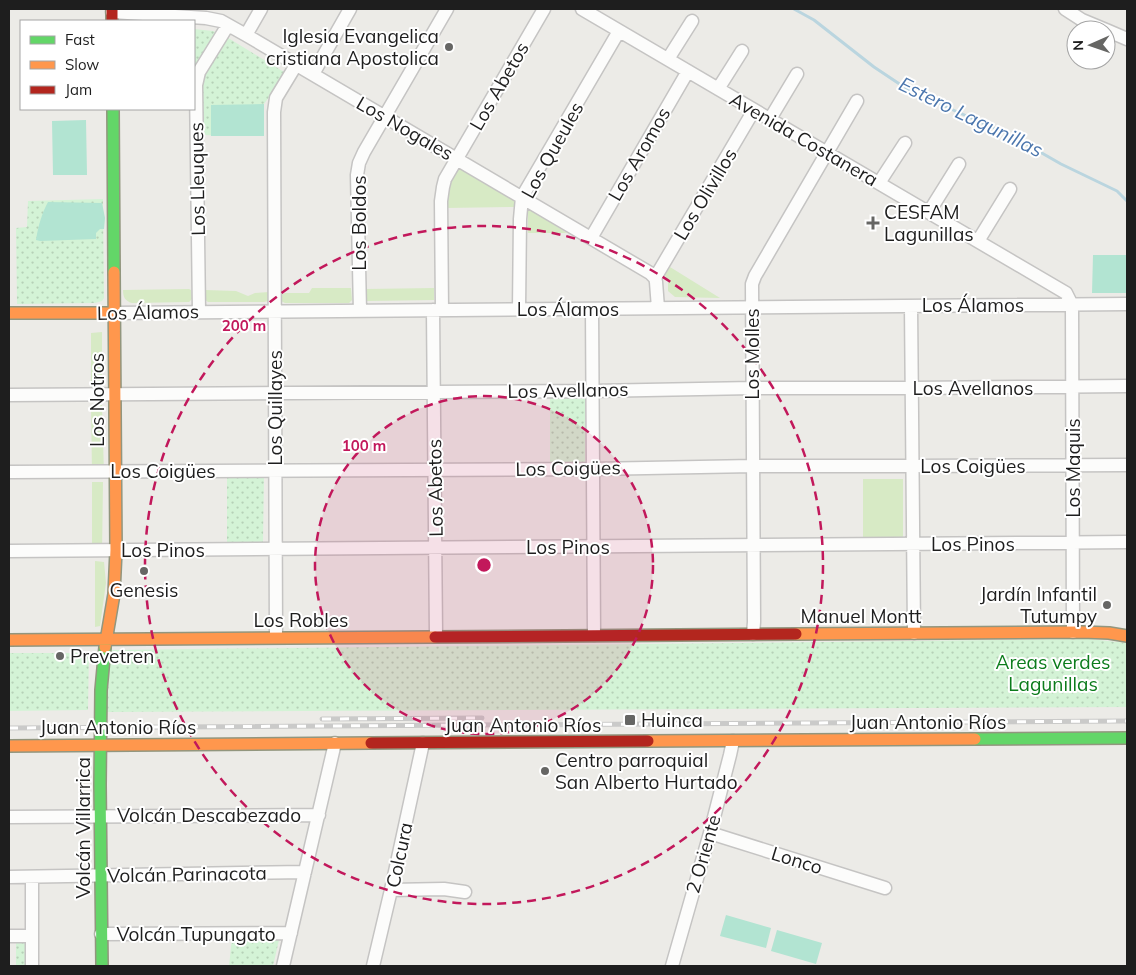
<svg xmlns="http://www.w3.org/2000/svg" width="1136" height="975" font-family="Mulish,sans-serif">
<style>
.grass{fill:#d7eac5}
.park{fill:url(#park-dots)}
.pitch{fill:#b2e4d2}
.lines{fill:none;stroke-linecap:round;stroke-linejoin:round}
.stream{stroke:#bad5df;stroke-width:3}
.street-casing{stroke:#c5c4c3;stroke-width:15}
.fast-casing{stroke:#92967e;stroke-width:14}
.slow-casing{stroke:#92967e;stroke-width:14}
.jam-casing{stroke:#92967e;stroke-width:14}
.street{stroke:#fcfcfb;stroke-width:12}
.fast{stroke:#63d668;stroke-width:11}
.slow{stroke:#ff974d;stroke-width:11}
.jam{stroke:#b3261e;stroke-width:11}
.rail-casing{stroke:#cacac9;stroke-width:5}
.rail{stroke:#fff;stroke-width:3;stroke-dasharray:9;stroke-linecap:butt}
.ring{fill:none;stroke:#c2185b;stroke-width:2.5;stroke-dasharray:9 6}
.poi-dot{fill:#666664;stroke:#fff;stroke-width:2}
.labels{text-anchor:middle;stroke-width:4;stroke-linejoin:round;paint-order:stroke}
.poi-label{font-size:19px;fill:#1e1e1e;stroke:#fff;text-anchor:start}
.street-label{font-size:19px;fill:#1e1e1e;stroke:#fff}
.park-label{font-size:19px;fill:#0c7c1c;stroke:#fff}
.water-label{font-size:20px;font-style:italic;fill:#4b76ad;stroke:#fff}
.centre{fill:#c2185b;stroke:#fff;stroke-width:2.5}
.ring-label{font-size:15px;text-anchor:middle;font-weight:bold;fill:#c2185b;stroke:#fff;stroke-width:4;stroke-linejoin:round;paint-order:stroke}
</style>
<defs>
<pattern id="park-dots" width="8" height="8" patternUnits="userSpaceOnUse" patternTransform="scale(1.25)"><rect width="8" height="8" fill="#d4f3d6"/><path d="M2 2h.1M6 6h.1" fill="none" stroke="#b6d0b7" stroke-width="1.8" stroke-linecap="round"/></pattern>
</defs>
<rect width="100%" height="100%" fill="#ecebe7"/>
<path class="grass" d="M457 167 516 200V207L446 208V194Z
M528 208 567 233H528Z
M670 267 720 298 675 297 668 291V282L665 275Z
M312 288H351L352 300 349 303H285L281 301V295L285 293H309Z
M434 288V300L367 301 365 298V289Z
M189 289 191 290 192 299 189 302 132 303C125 301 123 297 123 290Z
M205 290 236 291 248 296 255 293 269 292 270 299 268 301 264 302H208L204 299V293Z
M102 332V399H91V333Z
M91 405H102L104 474H92Z
M863 479H903V548H863Z
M92 482H103L102 554H92Z
M95 561 104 562 106 583 100 626 95 627Z"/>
<path class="park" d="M194 29 213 31 225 36 284 72 269 97 264 104V136L198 135 194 75Z
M103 199 104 298 102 301 95 303 17 304 16 228 27 227 28 201Z
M550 397H585V464H550Z
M227 476H264L263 542 227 543Z
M1089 639 1127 643V707L106 712 110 650Z
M9 653H89L88 710 9 711Z
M275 936 279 940 273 966H229L232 938Z
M16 940H27V966H16Z"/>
<path class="pitch" d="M264 104V136H211V105Z
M86 120 87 175H53L52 121Z
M48 202 102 203 105 218 104 229H100L96 233V239L40 241 36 240C38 226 42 213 48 202Z
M1093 255H1127V293H1092Z
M726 915 771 928 766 948 720 936Z
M777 930 822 943 816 964 771 951Z"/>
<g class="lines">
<path class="stream" d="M794 9 814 20 874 67 910 91 1012 136 1061 164 1117 191 1127 201"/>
<g class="street-casing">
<path id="street" d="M582 9 1066 293 1072 305 1073 632
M1065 9 1082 20 1106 30
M112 12 206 18 221 21 246 35 650 273 655 278 656 282 658 308
M1106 30 1127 39
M246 35 261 9
M668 59 692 21
M313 74 350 9
M718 89 742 51
M770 119 797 74
M879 183 905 143
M929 212 959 164
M591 238 688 71
M978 241 1010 189
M655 278 754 110
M911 306 914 633
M519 309 520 219 522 197 619 31
M592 309 594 635
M433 310 436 636
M442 310 441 201 443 187 445 179 544 9
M360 311 357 175 359 163 364 152 447 9
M199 312 196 85 199 72 228 25
M114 313 1127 304
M9 395 593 391 753 388H912L1127 386
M9 472 593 469 753 466H913L1127 465
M9 551 1127 542
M753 634 754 622 752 284 755 276 857 101
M276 637 274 112 276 98 296 65
M9 817 319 815
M710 833 885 888
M9 877 305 872
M32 877V966
M391 890 444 889 465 892
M101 934 291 933
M9 936H32
M283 966 335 743
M373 966 391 890 423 743
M672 966 710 833 730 755 733 741"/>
</g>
<g class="fast-casing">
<path id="fast" d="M113 109 114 272
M975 739 1127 738
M102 966 100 785 101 690 105 647"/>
</g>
<g class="slow-casing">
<path id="slow" d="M9 313H114
M796 634 1082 632 1109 633 1127 636
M9 640 435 637
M105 647 114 594 116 550 114 272
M648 741 975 739
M9 746 371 743"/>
</g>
<g class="jam-casing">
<path id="jam" d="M112 9V21
M435 637 796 634
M371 743 648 741"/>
</g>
<use href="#street" class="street"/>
<use href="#fast" class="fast"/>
<use href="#slow" class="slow"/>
<use href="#jam" class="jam"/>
<g class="rail-casing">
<path id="rail" d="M322 719 482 718
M9 728 1127 721"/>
</g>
<use href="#rail" class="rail"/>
</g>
<circle cx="484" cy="565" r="169" fill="#c2185b" fill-opacity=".12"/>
<g class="ring">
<circle cx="484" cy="565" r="169"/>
<circle cx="484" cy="565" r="339"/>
</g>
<g class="poi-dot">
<circle cx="449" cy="47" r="5"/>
<path d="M870.5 215.5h5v5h5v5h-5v5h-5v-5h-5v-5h5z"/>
<circle cx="144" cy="571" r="5"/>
<circle cx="1107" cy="605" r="5"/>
<circle cx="60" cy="656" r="5"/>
<rect x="624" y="714" width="12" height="12" rx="2.5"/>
<circle cx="545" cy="771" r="5"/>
</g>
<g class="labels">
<g class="poi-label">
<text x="439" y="43" text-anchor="end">Iglesia Evangelica<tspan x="439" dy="22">cristiana Apostolica</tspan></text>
<text x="884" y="219">CESFAM<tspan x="884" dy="22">Lagunillas</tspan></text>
<text x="144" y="597" text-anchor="middle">Genesis</text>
<text x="1097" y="601" text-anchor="end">Jardín Infantil<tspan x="1097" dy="22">Tutumpy</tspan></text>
<text x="70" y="663">Prevetren</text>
<text x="641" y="727">Huinca</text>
<text x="555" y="767">Centro parroquial<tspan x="555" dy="22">San Alberto Hurtado</tspan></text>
</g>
<g class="street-label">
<text transform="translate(499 86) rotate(-60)" y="7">Los Abetos</text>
<text transform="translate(405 128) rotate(30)" y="7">Los Nogales</text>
<text transform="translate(804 139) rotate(30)" y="7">Avenida Costanera</text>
<text transform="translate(552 150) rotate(-61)" y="7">Los Queules</text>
<text transform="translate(639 154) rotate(-60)" y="7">Los Aromos</text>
<text transform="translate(197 179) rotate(-91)" y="7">Los Lleuques</text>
<text transform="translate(705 194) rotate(-59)" y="7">Los Olivillos</text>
<text transform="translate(359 223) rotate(-90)" y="7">Los Boldos</text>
<text x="973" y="312">Los Álamos</text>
<text x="568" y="316">Los Álamos</text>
<text transform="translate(148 312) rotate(-1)" y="7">Los Álamos</text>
<text transform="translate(752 354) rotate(-90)" y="7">Los Molles</text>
<text x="973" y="395">Los Avellanos</text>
<text transform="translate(568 390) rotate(-1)" y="7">Los Avellanos</text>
<text transform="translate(97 400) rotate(-90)" y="7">Los Notros</text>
<text transform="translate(275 408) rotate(-90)" y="7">Los Quillayes</text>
<text x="973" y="473">Los Coigües</text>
<text transform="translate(568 468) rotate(-1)" y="7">Los Coigües</text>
<text transform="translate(1073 468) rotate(-90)" y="7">Los Maquis</text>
<text x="163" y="478">Los Coigües</text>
<text transform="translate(435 488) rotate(-91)" y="7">Los Abetos</text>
<text x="973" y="551">Los Pinos</text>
<text x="568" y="554">Los Pinos</text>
<text x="163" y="557">Los Pinos</text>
<text x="861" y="623">Manuel Montt</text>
<text x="301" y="627">Los Robles</text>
<text x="928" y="729">Juan Antonio Ríos</text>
<text x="523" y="732">Juan Antonio Ríos</text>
<text x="118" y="734">Juan Antonio Ríos</text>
<text x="209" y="822">Volcán Descabezado</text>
<text transform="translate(83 828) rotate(-90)" y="7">Volcán Villarrica</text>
<text transform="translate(703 854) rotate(-74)" y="7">2 Oriente</text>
<text transform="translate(399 855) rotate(-78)" y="7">Colcura</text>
<text transform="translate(797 860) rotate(17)" y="7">Lonco</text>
<text transform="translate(187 874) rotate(-1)" y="7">Volcán Parinacota</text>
<text x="196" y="941">Volcán Tupungato</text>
</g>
<g class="park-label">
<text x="1053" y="669">Areas verdes<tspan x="1053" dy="22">Lagunillas</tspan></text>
</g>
<g class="water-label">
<text transform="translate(971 117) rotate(26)" y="7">Estero Lagunillas</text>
</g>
</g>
<circle cx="484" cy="565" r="8" class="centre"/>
<g class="ring-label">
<text x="244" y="331">200 m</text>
<text x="364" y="451">100 m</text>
</g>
<rect width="1136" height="975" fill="none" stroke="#1e1e1e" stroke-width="20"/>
<rect x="20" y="20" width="175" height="90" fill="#ffffff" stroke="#a5a5a5"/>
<rect x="30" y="36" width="25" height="8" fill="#63d668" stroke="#a5a5a5"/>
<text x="65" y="45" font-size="15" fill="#1e1e1e">Fast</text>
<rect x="30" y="61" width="25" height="8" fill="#ff974d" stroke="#a5a5a5"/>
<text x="65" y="70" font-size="15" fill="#1e1e1e">Slow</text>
<rect x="30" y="86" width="25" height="8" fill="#b3261e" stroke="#a5a5a5"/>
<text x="65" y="95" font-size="15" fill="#1e1e1e">Jam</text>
<g transform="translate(1091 45) rotate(268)"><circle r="24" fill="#ffffff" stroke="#a5a5a5"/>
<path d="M0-4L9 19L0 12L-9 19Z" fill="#666664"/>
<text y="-8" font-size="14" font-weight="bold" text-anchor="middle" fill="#1e1e1e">N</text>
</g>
</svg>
